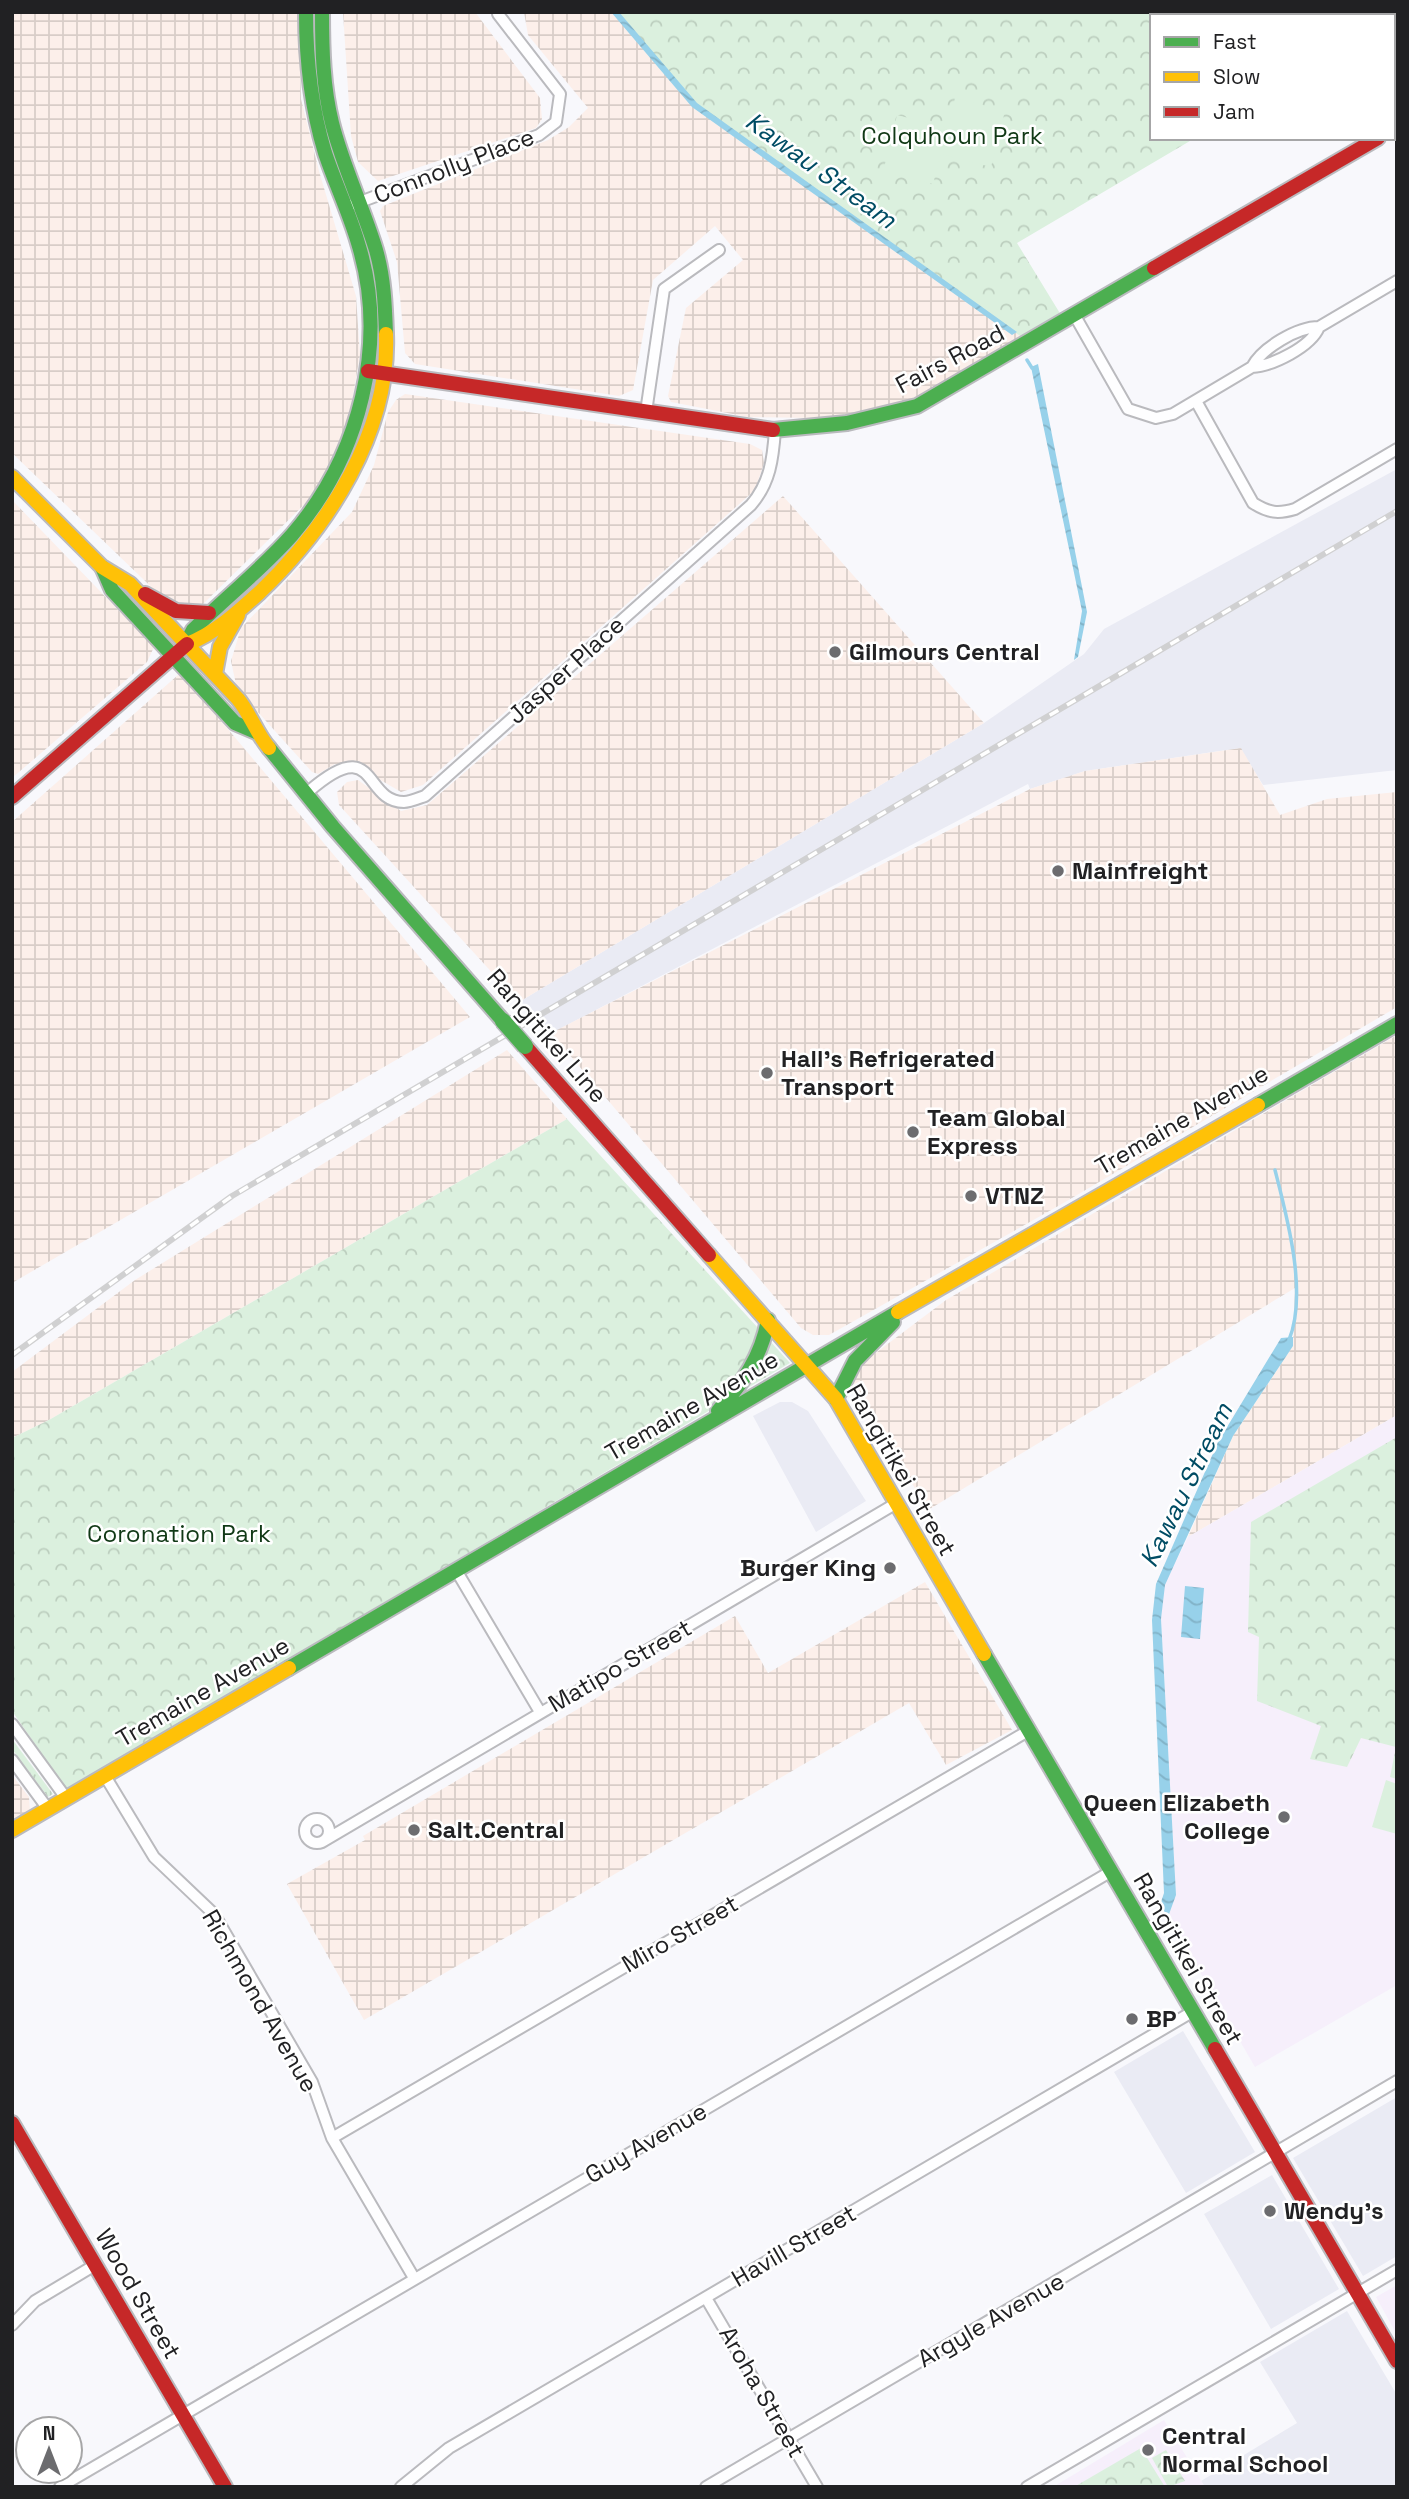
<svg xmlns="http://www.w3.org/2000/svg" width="1409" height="2499" font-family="'Space Grotesk',sans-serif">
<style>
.built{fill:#eaebf4}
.industrial{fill:url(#industrial-grid)}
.education{fill:#f6effb}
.grass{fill:url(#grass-tufts)}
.park{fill:url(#park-crowns)}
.pitch{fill:#dbf0de}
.water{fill:url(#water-waves)}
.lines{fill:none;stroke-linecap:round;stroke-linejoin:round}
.stream{stroke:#97d1ea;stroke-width:3.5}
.street-casing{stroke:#bababe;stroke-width:14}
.fast-casing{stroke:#bababe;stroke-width:18}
.slow-casing{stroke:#bababe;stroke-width:18}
.jam-casing{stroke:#bababe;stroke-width:18}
.street{stroke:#fefeff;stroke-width:10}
.fast{stroke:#4caf50;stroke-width:14}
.slow{stroke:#ffc107;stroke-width:14}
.jam{stroke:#c62828;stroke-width:14}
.rail-casing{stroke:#d0d0d1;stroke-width:6}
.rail{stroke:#fff;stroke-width:3.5;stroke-dasharray:10;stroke-linecap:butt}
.fast-bridge-casing{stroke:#bababe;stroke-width:19;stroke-linecap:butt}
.fast-bridge{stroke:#4caf50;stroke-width:16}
.poi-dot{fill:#6c6c6f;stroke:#fff;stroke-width:2.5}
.labels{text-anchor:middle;stroke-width:5;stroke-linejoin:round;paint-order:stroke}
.park-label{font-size:24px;fill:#113916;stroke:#fff}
.street-label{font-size:24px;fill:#212123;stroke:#fff}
.poi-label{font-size:24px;font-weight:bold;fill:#212123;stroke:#fff;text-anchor:start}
.water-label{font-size:26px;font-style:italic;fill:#004c64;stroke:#fff}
</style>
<defs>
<pattern id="industrial-grid" width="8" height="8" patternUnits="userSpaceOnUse" patternTransform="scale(1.75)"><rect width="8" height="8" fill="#fcefea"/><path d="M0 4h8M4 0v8" fill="none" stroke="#d8cdc8"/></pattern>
<pattern id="grass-tufts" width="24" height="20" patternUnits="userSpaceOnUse" patternTransform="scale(1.75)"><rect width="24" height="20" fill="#dbf0de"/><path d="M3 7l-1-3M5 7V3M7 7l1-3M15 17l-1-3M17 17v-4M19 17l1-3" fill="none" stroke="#bccebe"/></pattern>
<pattern id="park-crowns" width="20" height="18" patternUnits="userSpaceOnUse" patternTransform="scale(1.75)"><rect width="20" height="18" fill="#dbf0de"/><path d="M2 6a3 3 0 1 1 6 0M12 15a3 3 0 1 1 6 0" fill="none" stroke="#bccebe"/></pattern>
<pattern id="water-waves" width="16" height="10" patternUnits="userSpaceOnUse" patternTransform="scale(1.75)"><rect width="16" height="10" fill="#97d1ea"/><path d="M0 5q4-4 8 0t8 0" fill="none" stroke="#82b3c8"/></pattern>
</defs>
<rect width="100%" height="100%" fill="#f8f8fc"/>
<path class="built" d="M1397 469V770L1263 785 1240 748 1085 771 1030 789 1028 784 550 1034 519 1002 984 723 1084 654 1104 629Z
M780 1402H792L808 1411 866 1501 816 1532 753 1416Z
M1183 2031 1255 2152 1186 2193 1114 2072Z
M1397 2097V2256L1363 2276 1293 2158Z
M1272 2175 1339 2289 1271 2329 1204 2214Z
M1347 2311 1397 2395V2487H1205L1201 2481 1297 2423 1260 2362Z"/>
<path class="industrial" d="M12 12H299L301 99 319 171 356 296 360 355 349 419 336 453 310 499 200 607 169 604 12 453Z
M343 12H475L540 98 542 119 536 128 378 181 358 162 351 136Z
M524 12H615L1023 338 913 399 864 413 818 418 748 417 671 402 668 396 686 308 743 260 715 226 653 280 633 390 619 396 415 364 405 353 397 262 380 211 383 206 548 140 569 127 588 108 528 35Z
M405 394 750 444 762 450 764 463 755 490 423 785 401 792 353 764H335L318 774 312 772 237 689 231 661 241 628 352 512 374 465 388 412 396 400Z
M783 496 984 723 519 1002 339 805 337 792 347 782 358 780 401 811 427 805Z
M12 500 154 647 147 662 12 778Z
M178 675 185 678 470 1017 12 1283V822Z
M1241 748 1280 815 1327 799 1397 792V1007L1060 1205 829 1335H813L801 1328 551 1033 1030 789 1085 771Z
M1397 1035V1415L1188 1537 1233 1436 1293 1346 1295 1288 928 1510 855 1389 853 1380 865 1361 946 1300Z
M507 1050 567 1119 49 1420 12 1438V1372L135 1280Z
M925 1582 1012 1730 946 1765 909 1703 364 2020 287 1884 365 1840 363 1836 735 1616 768 1673Z
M12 1775 29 1797 30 1811 12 1822Z"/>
<path class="education" d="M1397 1415V1985L1255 2067 1168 1917 1176 1895 1161 1619 1164 1585 1188 1537Z
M1397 2285V2335L1376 2297Z
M1164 2420 1205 2487H1053Z"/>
<path class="grass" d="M12 1739 53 1794 48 1797 12 1749Z"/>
<path class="park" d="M616 12H1174L1177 16H1152V138H1195L1017 243 1061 315 1023 338 694 104Z
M567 1119 790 1363 67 1790 12 1711V1438L49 1420Z
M1397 1437V1779L1390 1777 1396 1747 1361 1738 1347 1767 1310 1759 1321 1726 1257 1701 1259 1637 1248 1632 1251 1522Z
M1141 2448 1165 2487H1074Z
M1166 2450 1185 2481 1168 2487 1152 2458Z"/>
<path class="pitch" d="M955 98 1005 111 991 167 941 154 933 184 883 172 897 115 948 128Z
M1386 1780 1397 1784V1834L1372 1827Z"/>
<path class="water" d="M611 12H619L697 103 1017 332 1012 335 692 107Z
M1038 364 1087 612 1078 657 1074 660 1082 611 1031 367Z
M1293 1337V1346L1233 1436 1165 1585 1161 1619 1176 1895 1168 1917 1160 1905 1164 1893 1152 1620 1156 1584 1218 1442 1281 1338Z
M1185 1586 1204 1588 1200 1639 1181 1637Z"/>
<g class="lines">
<path class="stream" d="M1027 360 1032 368
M1275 1170C1287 1217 1308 1293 1289 1340"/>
<g class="street-casing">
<path id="street" d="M352 205 539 135 556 122 560 94 498 14
M1075 316 1128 409 1156 418 1173 414 1252 367
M1319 327C1311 347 1272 366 1252 367 1262 348 1297 327 1319 327L1397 281
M1196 401 1253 503C1269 513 1278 514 1295 509L1397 449
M646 412 664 289 719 250
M308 792C378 731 362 802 404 802 410 802 419 798 425 796L751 505C770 483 773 459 775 430
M456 1570 540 1712
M12 1724 66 1798
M12 1760 48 1809
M105 1776 154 1857 214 1914 312 2082 332 2138 414 2278
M305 1831a12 12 0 1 1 24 0a12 12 0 1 1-24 0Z
M322 1842 895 1504
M332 2138 1028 1731
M706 2298 817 2487
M12 2325 35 2301 95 2265
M60 2487 1110 1872
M401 2487 449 2448 1192 2012
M706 2487 1397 2081
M1027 2487 1397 2270"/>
</g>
<g class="fast-casing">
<path id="fast" d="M322 12C322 49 323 87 332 123 343 167 363 207 376 250 384 278 385 305 386 334
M1393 129 1397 127
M773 430 847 423 917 406 1154 268
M102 567 112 590 235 723 256 732
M185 645 193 630C225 598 262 569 292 535 360 456 389 343 358 243 349 212 335 183 325 153 311 107 306 60 306 12
M269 748 333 827 503 1021
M1258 1105 1397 1024
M836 1399 855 1361 893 1322
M718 1411C743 1382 761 1358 768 1320
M984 1654 1215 2049
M289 1668 898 1312"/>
</g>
<g class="slow-casing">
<path id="slow" d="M12 477 102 567 130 584 238 699C251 715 256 733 269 748
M187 644C214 634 238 612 260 592 328 527 390 432 386 334
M215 674 220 647 238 615
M709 1255 836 1399 984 1654
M898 1312 1258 1105
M12 1830 289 1668"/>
</g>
<g class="jam-casing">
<path id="jam" d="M1154 268 1378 138
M368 371 773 430
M145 594 176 611 209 613
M12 797 187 644
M525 1046 709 1255
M1215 2049 1397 2361
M12 2123 225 2487"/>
</g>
<use href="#street" class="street"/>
<use href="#fast" class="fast"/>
<use href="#slow" class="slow"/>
<use href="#jam" class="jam"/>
<g class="rail-casing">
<path id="rail" d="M12 1355 232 1196 1397 511"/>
</g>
<use href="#rail" class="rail"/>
<g class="fast-bridge-casing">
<path id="fast-bridge" d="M503 1021 525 1046"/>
</g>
<use href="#fast-bridge" class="fast-bridge"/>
</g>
<g class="poi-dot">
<circle cx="835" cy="652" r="7"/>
<circle cx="1058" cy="871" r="7"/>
<circle cx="767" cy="1073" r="7"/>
<circle cx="913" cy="1132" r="7"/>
<circle cx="971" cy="1196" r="7"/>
<circle cx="890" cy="1568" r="7"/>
<circle cx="1284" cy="1817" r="7"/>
<circle cx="414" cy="1830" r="7"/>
<circle cx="1132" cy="2019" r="7"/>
<circle cx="1270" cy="2211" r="7"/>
<circle cx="1148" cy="2450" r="7"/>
</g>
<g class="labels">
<g class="park-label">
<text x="952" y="144">Colquhoun Park</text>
<text x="179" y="1542">Coronation Park</text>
</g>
<g class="street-label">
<text transform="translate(454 166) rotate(-21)" y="8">Connolly Place</text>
<text transform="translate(950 359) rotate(-28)" y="8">Fairs Road</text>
<text transform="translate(566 670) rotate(-42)" y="8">Jasper Place</text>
<text transform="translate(547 1036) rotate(49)" y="8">Rangitikei Line</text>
<text transform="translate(1182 1120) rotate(-30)" y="8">Tremaine Avenue</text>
<text transform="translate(692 1406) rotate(-30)" y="8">Tremaine Avenue</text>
<text transform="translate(901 1470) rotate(60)" y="8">Rangitikei Street</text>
<text transform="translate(620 1666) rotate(-30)" y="8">Matipo Street</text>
<text transform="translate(203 1692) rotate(-30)" y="8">Tremaine Avenue</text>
<text transform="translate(680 1934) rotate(-30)" y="8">Miro Street</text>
<text transform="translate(1188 1959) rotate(60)" y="8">Rangitikei Street</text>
<text transform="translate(260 2001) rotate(60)" y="8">Richmond Avenue</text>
<text transform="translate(646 2143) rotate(-30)" y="8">Guy Avenue</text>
<text transform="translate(794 2246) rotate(-30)" y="8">Havill Street</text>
<text transform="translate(138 2294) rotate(60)" y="8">Wood Street</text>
<text transform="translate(991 2320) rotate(-30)" y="8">Argyle Avenue</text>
<text transform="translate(762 2392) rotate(60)" y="8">Aroha Street</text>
</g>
<g class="poi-label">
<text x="849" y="660">Gilmours Central</text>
<text x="1072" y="879">Mainfreight</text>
<text x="781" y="1067">Hall's Refrigerated<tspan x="781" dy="28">Transport</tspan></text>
<text x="927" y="1126">Team Global<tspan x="927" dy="28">Express</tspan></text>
<text x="985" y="1204">VTNZ</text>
<text x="876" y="1576" text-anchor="end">Burger King</text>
<text x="1270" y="1811" text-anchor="end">Queen Elizabeth<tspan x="1270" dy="28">College</tspan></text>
<text x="428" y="1838">Salt.Central</text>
<text x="1146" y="2027">BP</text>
<text x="1284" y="2219">Wendy's</text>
<text x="1162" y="2444">Central<tspan x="1162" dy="28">Normal School</tspan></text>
</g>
<g class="water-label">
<text transform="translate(821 170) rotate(36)" y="9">Kawau Stream</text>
<text transform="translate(1186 1485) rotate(-64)" y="9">Kawau Stream</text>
</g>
</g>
<rect width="1409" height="2499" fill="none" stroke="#212123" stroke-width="28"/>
<rect x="1150" y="14" width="245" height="126" fill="#ffffff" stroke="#a6a6a7" stroke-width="2"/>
<rect x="1164" y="37" width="35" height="10" fill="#4caf50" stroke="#a6a6a7" stroke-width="2"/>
<text x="1213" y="49" font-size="21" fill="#212123">Fast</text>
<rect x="1164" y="72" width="35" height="10" fill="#ffc107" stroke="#a6a6a7" stroke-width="2"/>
<text x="1213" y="84" font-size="21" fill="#212123">Slow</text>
<rect x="1164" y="107" width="35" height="10" fill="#c62828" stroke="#a6a6a7" stroke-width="2"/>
<text x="1213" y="119" font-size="21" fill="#212123">Jam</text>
<g transform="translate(49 2450)"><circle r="33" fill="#ffffff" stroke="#a6a6a7" stroke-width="2"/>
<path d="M0-5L12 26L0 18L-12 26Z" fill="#6c6c6f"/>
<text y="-10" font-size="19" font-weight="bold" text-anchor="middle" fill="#212123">N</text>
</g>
</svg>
